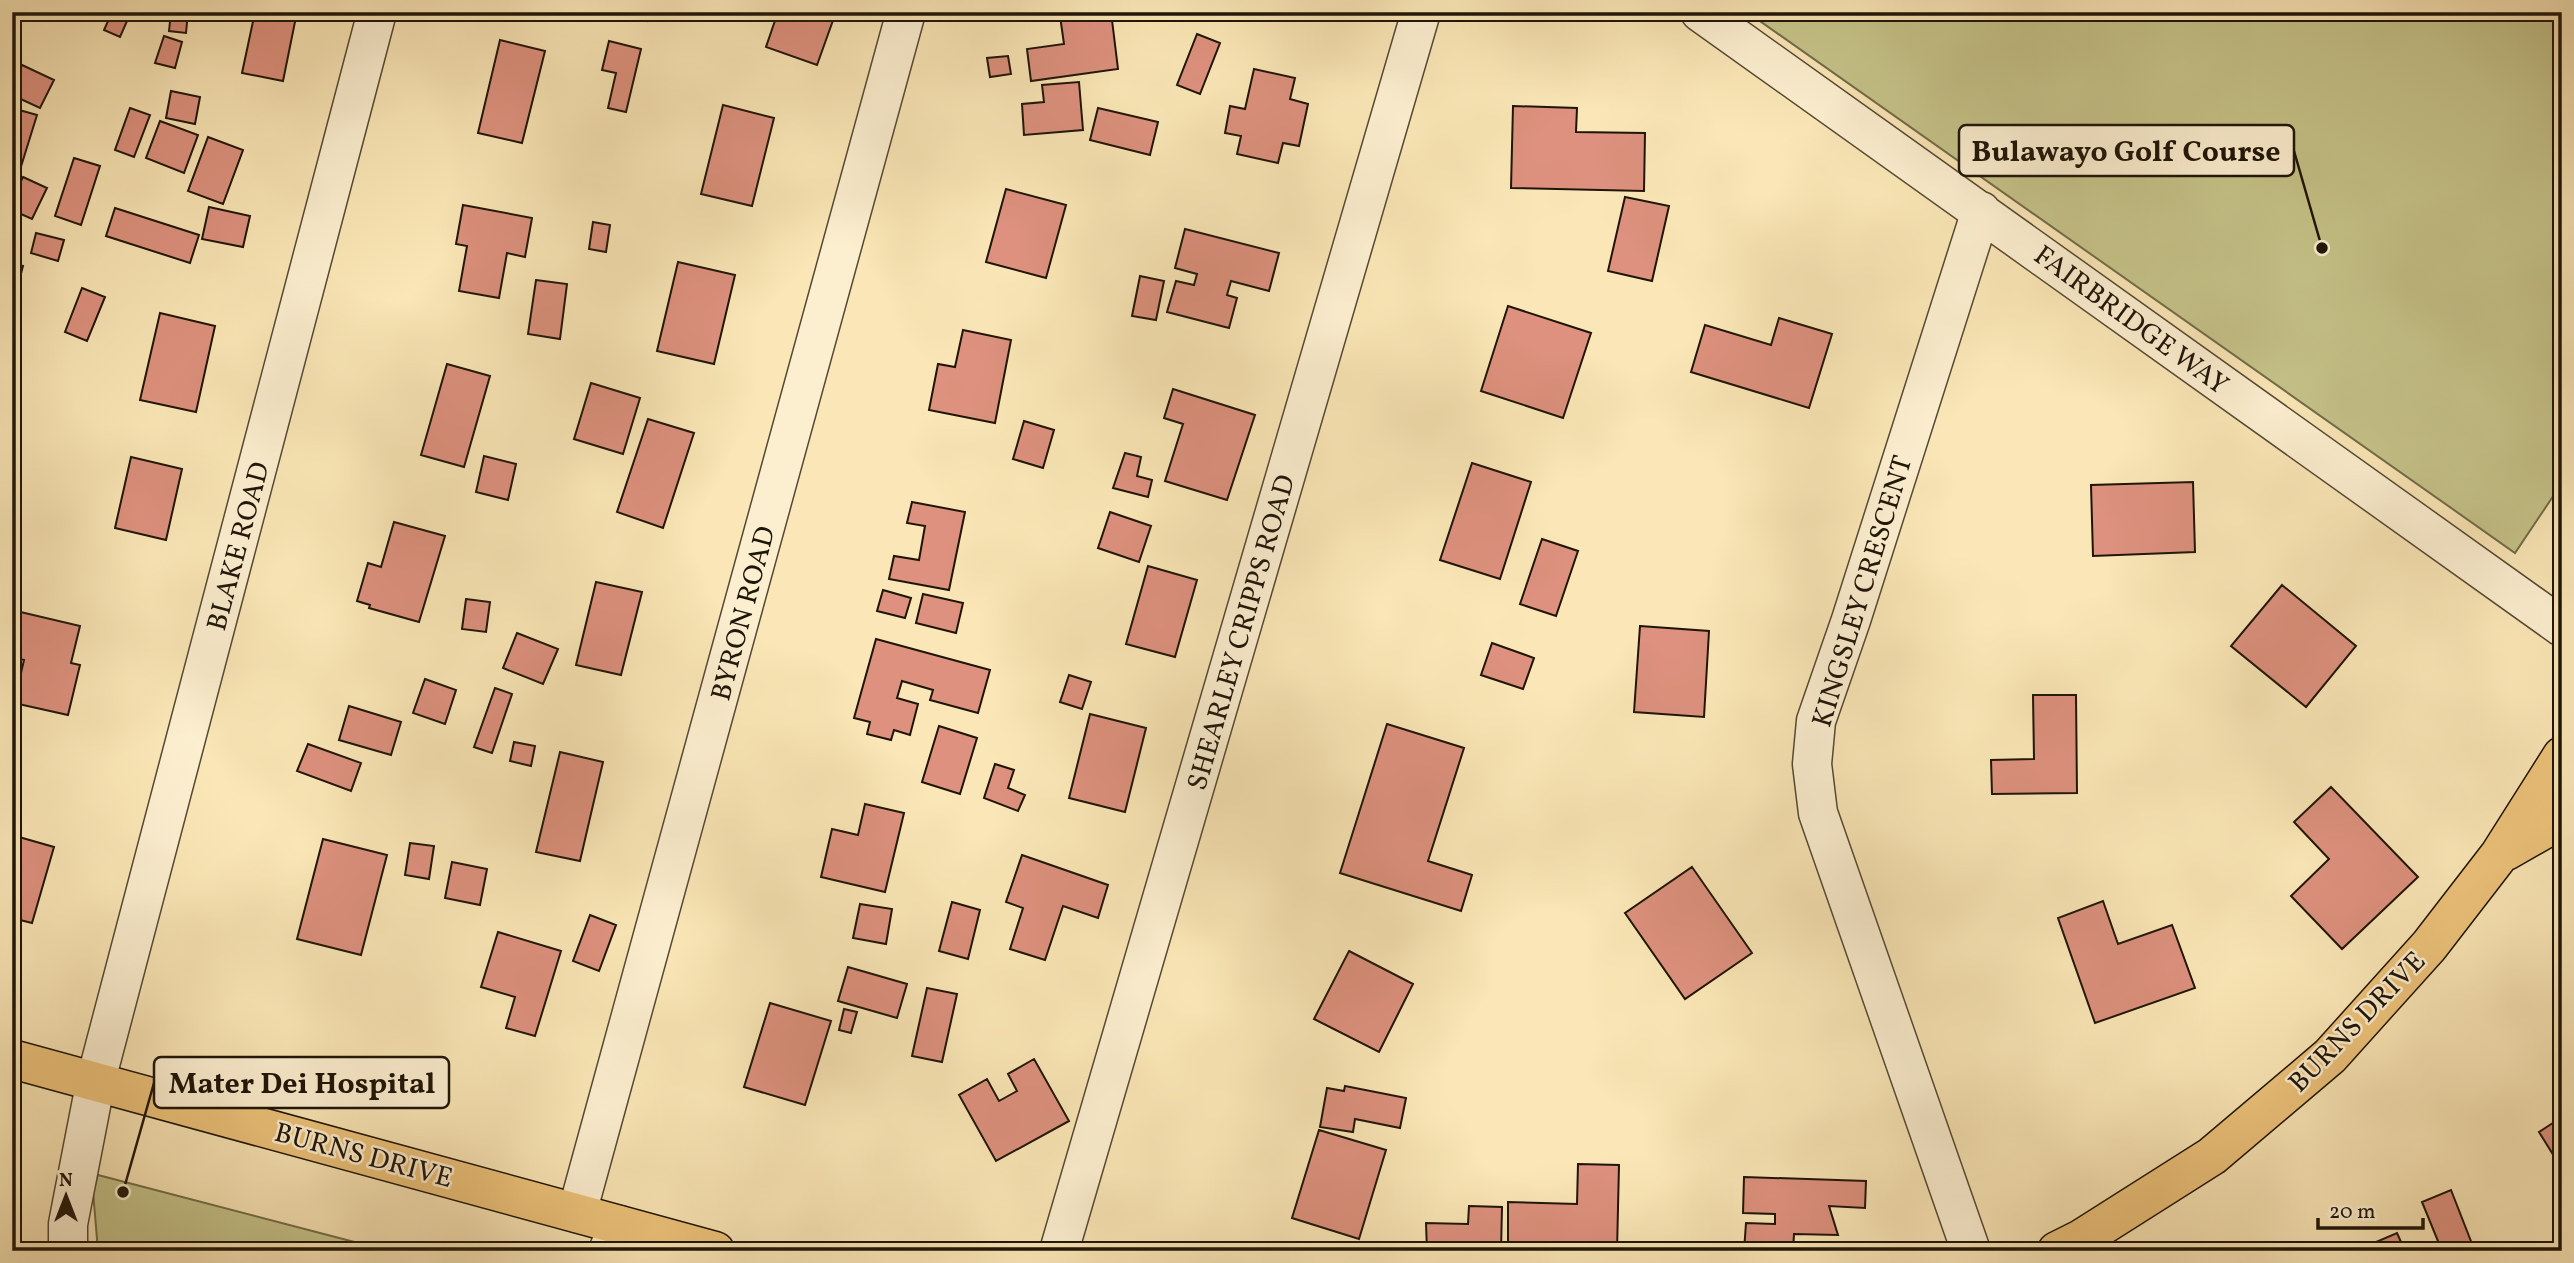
<svg xmlns="http://www.w3.org/2000/svg" width="2574" height="1263" font-family="Vollkorn,serif">
<style>
.green{fill:#c5c389;stroke:#726c49;stroke-width:2}
.building{fill:#dd917e;stroke:#1e1509;stroke-width:2}
.lines{fill:none;stroke-linecap:round;stroke-linejoin:round}
.minor-casing{stroke:#554934;stroke-width:41}
.major-casing{stroke:#1e1509;stroke-width:41}
.minor{stroke:#fcefd0;stroke-width:38}
.major{stroke:#edc37b;stroke-width:38}
.labels{text-anchor:middle;stroke-width:5;stroke-linejoin:round;paint-order:stroke}
.street-label{font-size:28px;fill:#1e1509;stroke:#fcefd0}
.leader{fill:none;stroke:#1e1509;stroke-width:2.5}
.callout-dot{fill:#1e1509;stroke:#fcefd0;stroke-width:2.5}
.callout{fill:#fcefd0;stroke:#1e1509;stroke-width:2.5}
.callout-label{font-size:30px;text-anchor:middle;font-weight:bold;fill:#1e1509}
</style>
<rect width="100%" height="100%" fill="#fae6b6"/>
<filter id="stains"><feTurbulence type="fractalNoise" baseFrequency=".00286" numOctaves="4"/><feColorMatrix values="0 0 0 0 .2 0 0 0 0 .09 0 0 0 0 .02 0 0 0 .5 -.17"/></filter>
<radialGradient id="worn" r=".72"><stop offset=".6" stop-color="#630" stop-opacity="0"/><stop offset="1" stop-color="#630" stop-opacity=".3"/></radialGradient>
<path class="green" d="M1747 12H2562V483L2515 553Z
M98 1175 389 1251H98L93 1191Z"/>
<path class="building" d="M112 12H131L120 37 104 30Z
M171 12H188L186 33 169 31Z
M255 12H297L283 81 242 73Z
M608 12H649L647 21Z
M778 12H836L817 65 766 47Z
M1088 12H1111L1118 69 1031 81 1027 49 1064 44 1060 16Z
M1284 12H1307L1305 20 1283 16Z
M1197 34 1220 43 1200 94 1177 85Z
M164 36 182 42 175 68 155 63Z
M500 40 545 51 522 143 478 133Z
M609 41 641 49 626 112 608 108 616 73 602 70Z
M1008 56 1011 74 990 77 987 58Z
M22 65 54 80 40 108 12 95V87Z
M1254 69 1295 78 1290 99 1308 104 1299 146 1283 143 1278 163 1237 154 1241 136 1225 133 1230 106 1245 109Z
M1079 82 1083 130 1024 135 1022 104 1044 102 1042 85Z
M171 91 200 97 195 124 166 118Z
M723 105 774 118 752 206 701 194Z
M1513 106 1577 108 1576 132 1645 133 1644 191 1511 188Z
M12 108 37 115 19 173 12 171Z
M130 108 150 115 134 157 115 150Z
M1098 108 1158 122 1150 155 1090 140Z
M160 121 198 135 184 173 146 158Z
M208 137 243 150 223 204 188 191Z
M74 158 100 166 81 225 55 216Z
M23 177 47 188 32 219 12 210V199Z
M1006 189 1066 205 1046 278 986 262Z
M1625 197 1669 206 1652 281 1608 271Z
M463 205 532 218 525 257 507 253 499 298 459 291 467 246 456 244Z
M209 207 250 216 243 247 202 239Z
M115 208 199 235 190 263 106 236Z
M593 222 610 225 606 252 589 249Z
M1185 229 1279 253 1269 291 1231 281 1227 295 1237 298 1229 328 1167 312 1176 281 1194 285 1197 274 1175 268Z
M36 233 64 240 58 261 31 253Z
M678 262 735 275 714 364 657 351Z
M12 263 23 266 12 308Z
M1140 276 1164 281 1156 320 1132 316Z
M536 280 567 284 560 339 528 334Z
M82 288 105 297 87 341 65 332Z
M1508 306 1591 333 1563 418 1481 391Z
M160 313 215 326 196 412 140 400Z
M1779 318 1832 334 1809 408 1691 372 1705 325 1771 345Z
M963 330 1011 340 995 423 929 410 938 364 955 367Z
M447 364 490 376 464 467 421 455Z
M591 383 640 398 623 454 574 439Z
M1173 389 1255 415 1227 500 1165 481 1183 424 1164 418Z
M648 419 694 433 663 528 617 512Z
M1024 421 1054 430 1043 468 1013 459Z
M1125 453 1141 457 1137 476 1152 480 1148 497 1113 488Z
M484 456 516 464 508 500 476 492Z
M131 457 182 469 166 540 115 528Z
M1472 463 1531 482 1500 579 1440 560Z
M2193 482 2195 552 2093 556 2091 485Z
M912 502 965 512 949 590 889 579 894 556 919 560 925 526 907 523Z
M1110 512 1151 526 1139 562 1098 548Z
M394 522 445 536 419 622 369 608 370 605 357 601 368 563 381 567Z
M1542 539 1578 551 1556 616 1520 604Z
M1148 566 1197 580 1175 657 1126 644Z
M596 582 642 592 621 675 576 665Z
M2282 585 2356 646 2306 707 2231 646Z
M883 590 911 598 905 618 877 611Z
M923 594 963 603 956 633 916 623Z
M466 599 490 602 486 632 462 629Z
M12 610 80 626 71 663 80 665 68 715 14 703 24 660 12 657Z
M1640 626 1709 631 1704 717 1634 712Z
M517 633 558 649 543 684 503 668Z
M876 639 990 670 978 713 930 700 933 690 902 681 897 698 918 704 910 735 894 730 891 740 867 734 870 722 854 718Z
M1492 643 1534 658 1523 689 1481 675Z
M1069 675 1091 682 1082 709 1060 702Z
M425 679 456 690 445 724 413 713Z
M495 688 512 694 492 753 474 747Z
M2033 695H2076L2077 793 1992 794 1991 760 2034 759Z
M349 706 401 722 391 755 339 740Z
M1090 714 1146 728 1125 812 1069 798Z
M1387 724 1464 748 1428 861 1472 875 1461 911 1340 873Z
M939 726 977 738 960 794 922 782Z
M514 742 535 746 531 766 510 761Z
M308 744 361 763 351 791 297 771Z
M560 752 603 762 580 861 536 852Z
M995 764 1014 770 1008 788 1025 795 1018 811 984 798Z
M2331 787 2418 877 2342 949 2291 896 2329 859 2294 822Z
M865 804 904 813 885 892 821 877 832 829 858 835Z
M12 835 54 847 32 923 12 918Z
M323 839 387 855 361 955 297 939Z
M410 843 434 846 429 879 405 875Z
M1022 855 1108 885 1098 918 1063 906 1045 960 1010 949 1023 908 1006 902Z
M452 862 487 869 480 905 445 898Z
M1692 867 1752 953 1685 999 1625 913Z
M2103 901 2118 944 2172 925 2195 988 2095 1023 2058 918Z
M952 902 980 910 968 959 939 951Z
M860 904 892 909 886 944 853 938Z
M590 915 616 925 599 971 573 961Z
M498 932 561 951 535 1036 506 1028 515 997 481 987Z
M1349 951 1413 984 1379 1052 1314 1019Z
M848 967 907 984 897 1018 838 1001Z
M927 988 957 994 942 1062 912 1056Z
M770 1003 831 1021 805 1105 744 1087Z
M844 1009 857 1012 851 1033 839 1030Z
M1034 1059 1069 1121 996 1161 959 1095 987 1079 999 1101 1017 1091 1008 1074Z
M1345 1086 1406 1098 1400 1128 1355 1119 1353 1132 1320 1127 1327 1088 1344 1091Z
M2562 1117V1169L2539 1132Z
M1319 1130 1386 1150 1359 1239 1292 1218Z
M1578 1164 1619 1165 1617 1251 1508 1250V1202L1577 1204Z
M1744 1177 1866 1181 1865 1208 1829 1206 1838 1235 1794 1234 1793 1251H1744L1746 1223 1775 1224V1214L1743 1213Z
M2451 1190 2474 1249 2469 1251H2442L2422 1202Z
M1469 1206 1502 1207 1501 1251H1427L1426 1223 1468 1224Z
M2397 1233 2405 1251H2380L2376 1242Z"/>
<g class="lines">
<g class="minor-casing">
<path id="minor" d="M1700 12 2562 627
M577 1213 906 12
M68 1251V1224L96 1080 377 12
M608 1251 619 1225
M1059 1251 1421 12
M1971 1251 1818 813 1812 764 1816 721 1851 620 1981 211"/>
</g>
<g class="major-casing">
<path id="major" d="M2506 851 2562 819
M12 1059 715 1251
M2057 1251 2081 1239 2212 1156 2330 1056 2429 946 2500 854 2562 756"/>
</g>
<use href="#minor" class="minor"/>
<use href="#major" class="major"/>
</g>
<g class="labels">
<g class="street-label">
<text transform="translate(2132 319) rotate(36)" y="10">FAIRBRIDGE WAY</text>
<text transform="translate(237 546) rotate(-75)" y="10">BLAKE ROAD</text>
<text transform="translate(1861 591) rotate(-73)" y="10">KINGSLEY CRESCENT</text>
<text transform="translate(742 613) rotate(-75)" y="10">BYRON ROAD</text>
<text transform="translate(1240 632) rotate(-74)" y="10">SHEARLEY CRIPPS ROAD</text>
<text transform="translate(2356 1021) rotate(-46)" y="10">BURNS DRIVE</text>
<text transform="translate(364 1154) rotate(15)" y="10">BURNS DRIVE</text>
</g>
</g>
<path class="leader" d="M2322 248L2294 151M123 1192L154 1083"/>
<g class="callout-dot">
<circle cx="2322" cy="248" r="7"/>
<circle cx="123" cy="1192" r="7"/>
</g>
<g class="callout">
<rect x="1959" y="125" width="335" height="51" rx="7"/>
<rect x="154" y="1057" width="295" height="51" rx="7"/>
</g>
<g class="callout-label">
<text x="2126" y="161">Bulawayo Golf Course</text>
<text x="302" y="1093">Mater Dei Hospital</text>
</g>
<rect width="2574" height="1263" fill="none" stroke="#fae6b6" stroke-width="42"/>
<rect x="14" y="14" width="2546" height="1235" fill="none" stroke="#1e1509" stroke-width="3.5"/>
<rect x="21" y="21" width="2532" height="1221" fill="none" stroke="#1e1509" stroke-width="2"/>
<g transform="translate(66 1196)" stroke="#fcefd0" stroke-width="5" paint-order="stroke">
<path d="M0-5L12 26L0 18L-12 26Z" fill="#1e1509"/>
<text y="-10" font-size="19" font-weight="bold" text-anchor="middle" fill="#1e1509">N</text>
</g>
<path d="M2318 1218v10h105v-10" fill="none" stroke="#1e1509" stroke-width="3.5"/>
<text x="2329" y="1218" font-size="21" fill="#1e1509" stroke="#fcefd0" stroke-width="5" paint-order="stroke">20 m</text>
<rect width="100%" height="100%" filter="url(#stains)"/>
<rect width="100%" height="100%" fill="url(#worn)"/>
</svg>
